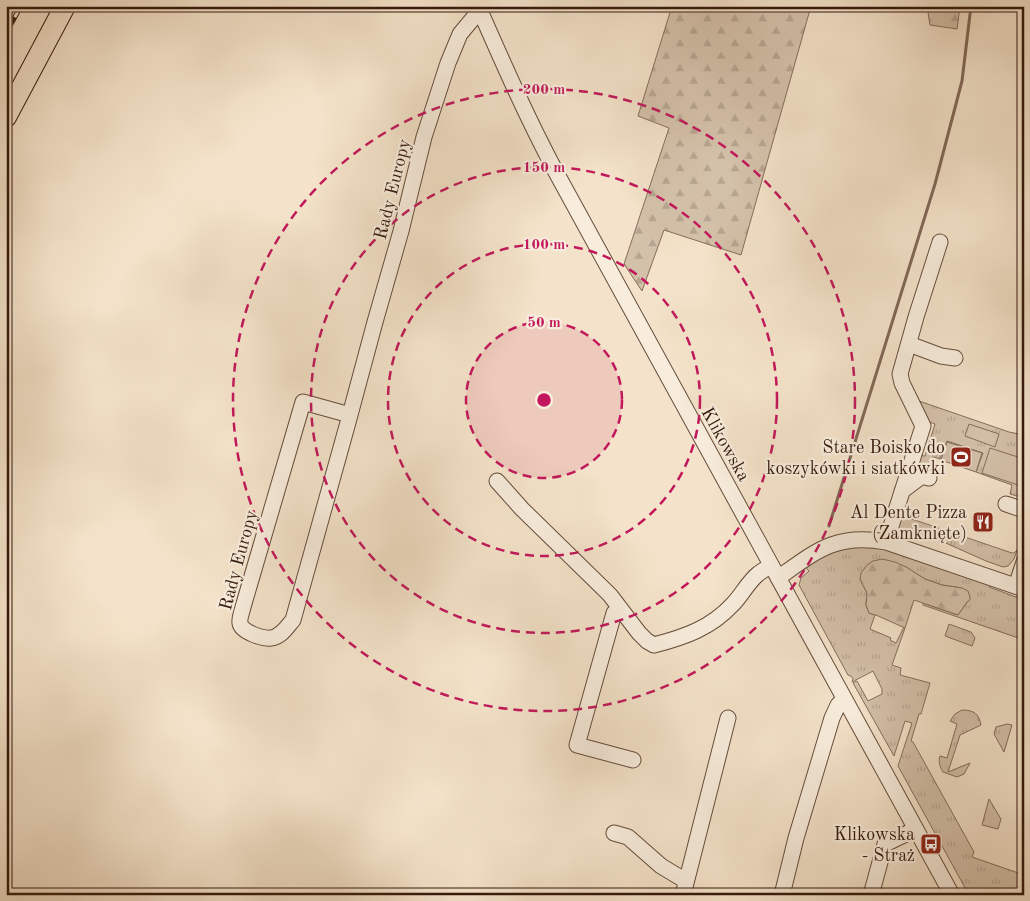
<svg xmlns="http://www.w3.org/2000/svg" width="1030" height="901" font-family="'Old Standard TT',serif">
<style>
.grass{fill:url(#grass-tufts);stroke:#846d5c}
.forest{fill:url(#forest-firs);stroke:#846d5c}
.park{fill:#d4c1aa;stroke:#846d5c}
.lines{fill:none;stroke-linecap:round;stroke-linejoin:round}
.stream{stroke:#816958;stroke-width:3}
.minor-casing{stroke:#654c3c;stroke-width:17}
.major-casing{stroke:#35190d;stroke-width:22}
.minor{stroke:#f8eddd;stroke-width:15}
.major{stroke:#f4e3ca;stroke-width:20}
.rail-casing{stroke:#35190d;stroke-width:5}
.rail{stroke:#f8eddd;stroke-width:3;stroke-dasharray:9;stroke-linecap:butt}
.ring{fill:none;stroke:#c2185b;stroke-width:2.5;stroke-dasharray:9 6}
.labels{text-anchor:middle;stroke-width:4.5;stroke-linejoin:round;paint-order:stroke}
.street-label{font-size:18px;fill:#35190d;stroke:#f8eddd}
.poi-label{font-size:18px;fill:#35190d;stroke:#f8eddd;text-anchor:end}
.centre{fill:#c2185b;stroke:#f8eddd;stroke-width:2.5}
.ring-label{font-size:15px;text-anchor:middle;font-weight:bold;fill:#c2185b;stroke:#f8eddd;stroke-width:4.5;stroke-linejoin:round;paint-order:stroke}
</style>
<defs>
<pattern id="grass-tufts" width="24" height="20" patternUnits="userSpaceOnUse" patternTransform="scale(1.25)"><rect width="24" height="20" fill="#d4c1aa"/><path d="M3 7l-1-3M5 7V3M7 7l1-3M15 17l-1-3M17 17v-4M19 17l1-3" fill="none" stroke="#b7a591"/></pattern>
<pattern id="forest-firs" width="22" height="20" patternUnits="userSpaceOnUse" patternTransform="scale(1.25)"><rect width="22" height="20" fill="#d4c1aa"/><path d="M5 1l3.5 6h-7zM16 11l3.5 6h-7z" fill="#b7a591"/></pattern>
</defs>
<rect width="100%" height="100%" fill="#f4e3ca"/>
<filter id="stains"><feTurbulence type="fractalNoise" baseFrequency=".004" numOctaves="4"/><feColorMatrix values="0 0 0 0 .2 0 0 0 0 .09 0 0 0 0 .02 0 0 0 .5 -.17"/></filter>
<radialGradient id="worn" r=".72"><stop offset=".6" stop-color="#630" stop-opacity="0"/><stop offset="1" stop-color="#630" stop-opacity=".3"/></radialGradient>
<path class="grass" d="M919 401 1009 432 1024 435V498L1010 494 1012 485 976 472 983 453 947 441 940 459 934 457 930 466 917 463V455L925 456 935 424 924 420Z
M902 511H905L903 516 1012 553H1014L1017 550 1014 559 1008 566 1003 567 986 561 939 540 908 535 899 532 898 521Z
M879 546 990 584 989 587 1024 600V640L923 605V603L958 615 967 602 962 588 942 585 925 579 906 567 860 579 867 593 866 605 869 613 875 615 870 629 891 638 890 640 896 643 904 627 905 628 892 665 901 668 900 675 930 683 921 714H919L911 741 913 742 974 852 972 857 1024 875V895H969L898 766 912 723 905 721 894 756 853 683 857 681 868 701 882 694V689L873 671 852 682 853 679 851 676 848 675 799 585 801 578 809 571 805 567 839 548Z
M949 624 971 632 975 638 972 646 945 636Z
M962 710C974 710 979 714 981 725L960 735 948 772 970 763 964 774 957 777 943 772C940 767 938 762 940 756L947 758 957 724 950 721 955 714Z
M1007 724 1012 725 1004 752 994 734 996 727Z
M989 799 1001 819 998 829 982 825Z"/>
<path class="forest" d="M672 6H811L741 255 664 230 642 291 624 264 669 128 638 116Z
M927 6H960L957 29 930 25Z
M882 559 895 562 906 567 925 579 942 585 962 588 968 591 970 597V600L967 602 958 615 914 600 905 628 876 615H875L869 613 866 605 867 593 860 579 861 573 867 565 873 561Z"/>
<path class="park" d="M969 424 999 434 995 447 965 436Z
M947 442 982 453 976 472 941 460Z
M990 448 1024 459V487L982 473Z"/>
<g class="lines">
<path class="stream" d="M829 526 935 184 962 81 971 6
M6 807 10 812"/>
<g class="minor-casing">
<path id="minor" d="M478 6C503 63 528 120 557 174L952 895
M909 344 941 356 955 358
M350 415 303 402 243 607C242 612 239 618 240 623 241 632 263 639 271 638 281 637 287 627 293 620L347 426 375 322 401 231 424 137 448 63 460 34 480 10
M497 481 522 509 610 595 639 633 647 641 654 645C685 637 711 628 733 604 742 595 748 582 758 574 762 571 767 568 771 565
M902 491 922 476 929 478
M1006 504 1024 510
M886 542 923 426 902 383 900 374 916 317 940 242
M778 578C816 551 836 533 886 542L1024 589
M1016 586 1024 562
M619 607 614 613 577 745 633 760
M614 833 628 837 661 866 686 881
M683 895 728 718
M782 895 796 838 832 718 838 705 844 699
M871 895 885 844 916 829"/>
</g>
<g class="major-casing">
<path id="major" d="M6 117 65 6"/>
</g>
<use href="#minor" class="minor"/>
<use href="#major" class="major"/>
<g class="rail-casing">
<path id="rail" d="M6 33 21 6"/>
</g>
<use href="#rail" class="rail"/>
</g>
<circle cx="544" cy="400" r="78" fill="#c2185b" fill-opacity=".12"/>
<g class="ring">
<circle cx="544" cy="400" r="78"/>
<circle cx="544" cy="400" r="156"/>
<circle cx="544" cy="400" r="233"/>
<circle cx="544" cy="400" r="311"/>
</g>
<defs>
<g id="stadium-square" transform="scale(1.125)"><rect x="-9" y="-9" width="18" height="18" rx="4" fill="#8f2418" stroke="#f8eddd"/><path d="M0-5a6.5 5 0 1 0 0 10a6.5 5 0 1 0 0-10ZM-3.5-1.8h7v3.6h-7Z" fill="#fff"/></g>
<g id="restaurant-square" transform="scale(1.125)"><rect x="-9" y="-9" width="18" height="18" rx="4" fill="#8f2418" stroke="#f8eddd"/><path d="M-5-6h1v4h1v-4h1v4h1v-4h1v5L-1.5 .5V6h-2V.5L-5-1ZM5-6V6H3V1.5H1.5Q1.5-4 5-6Z" fill="#fff"/></g>
<g id="bus-square" transform="scale(1.125)"><rect x="-9" y="-9" width="18" height="18" rx="4" fill="#8f2418" stroke="#f8eddd"/><path d="M-5-6H5V4H4V6H2V4H-2V6H-4V4H-5ZM-3.5-4V0h7V-4ZM-3.5 1.2v1.5H-2V1.2ZM2 1.2v1.5H3.5V1.2Z" fill="#fff"/></g>
</defs>
<g fill-rule="evenodd">
<use href="#stadium-square" x="961" y="457"/>
<use href="#restaurant-square" x="983" y="522"/>
<use href="#bus-square" x="931" y="844"/>
</g>
<g class="labels">
<g class="street-label">
<text transform="translate(392 189) rotate(-76)" y="6">Rady Europy</text>
<text transform="translate(726 444) rotate(61)" y="6">Klikowska</text>
<text transform="translate(238 560) rotate(-75)" y="6">Rady Europy</text>
</g>
<g class="poi-label">
<text x="945" y="453">Stare Boisko do<tspan x="945" dy="21">koszykówki i siatkówki</tspan></text>
<text x="967" y="518">Al Dente Pizza<tspan x="967" dy="21">(Zamknięte)</tspan></text>
<text x="915" y="840">Klikowska<tspan x="915" dy="21">- Straż</tspan></text>
</g>
</g>
<circle cx="544" cy="400" r="8" class="centre"/>
<g class="ring-label">
<text x="544" y="94">200 m</text>
<text x="544" y="172">150 m</text>
<text x="544" y="249">100 m</text>
<text x="544" y="327">50 m</text>
</g>
<rect width="1030" height="901" fill="none" stroke="#f4e3ca" stroke-width="25"/>
<rect x="8" y="8" width="1015" height="886" fill="none" stroke="#35190d" stroke-width="2.5"/>
<rect x="12" y="12" width="1005" height="876" fill="none" stroke="#35190d"/>
<rect width="100%" height="100%" filter="url(#stains)"/>
<rect width="100%" height="100%" fill="url(#worn)"/>
</svg>
